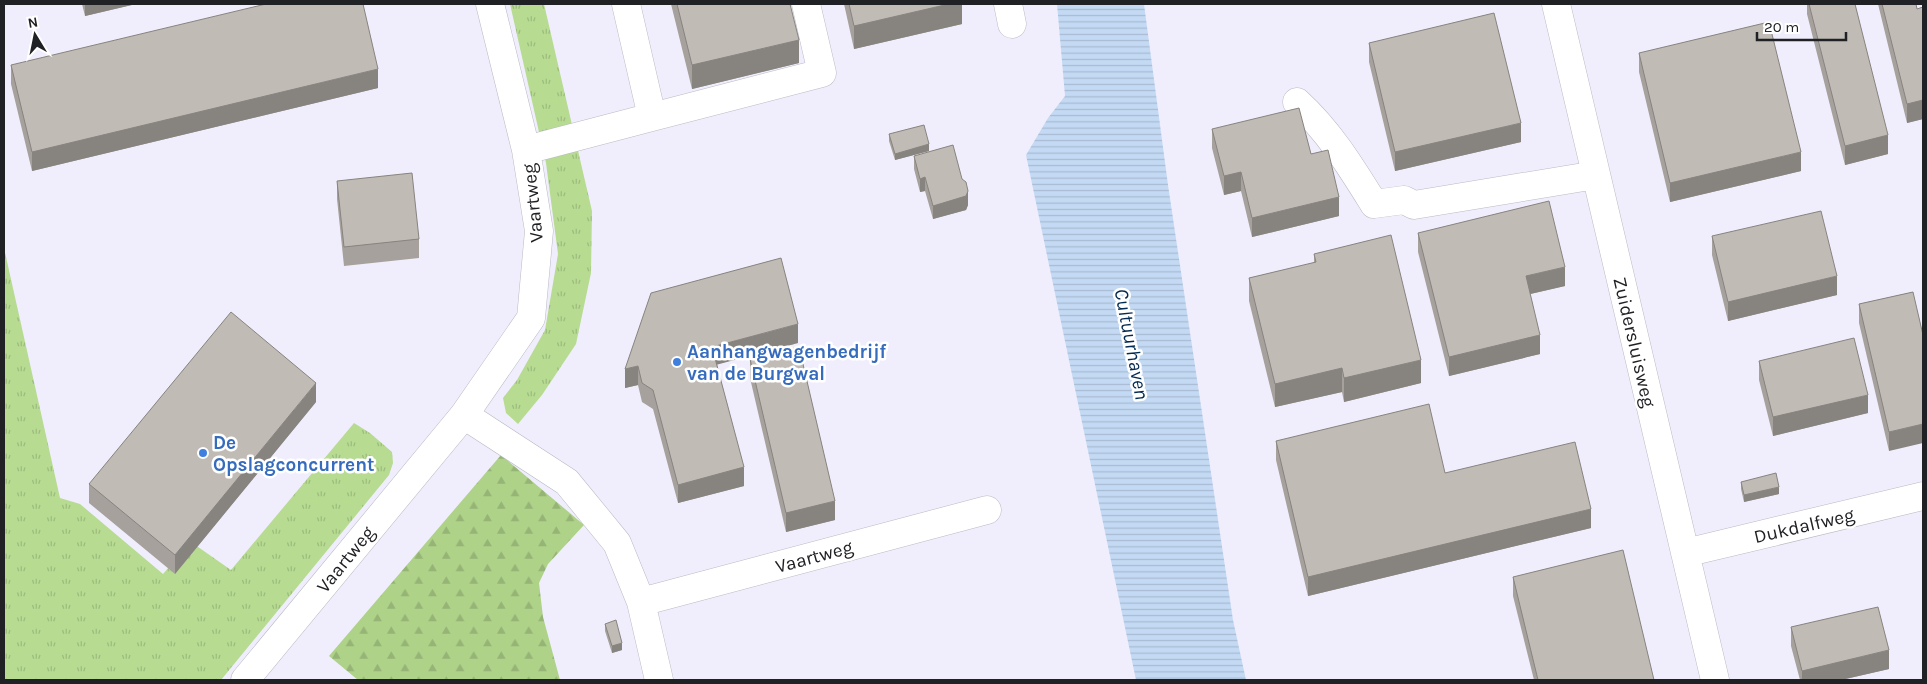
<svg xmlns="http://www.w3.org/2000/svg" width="1927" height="684" font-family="Karla,sans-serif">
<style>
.commercial{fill:#f0eefc}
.grass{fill:url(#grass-tufts)}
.forest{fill:url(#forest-firs)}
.water{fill:url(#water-rules)}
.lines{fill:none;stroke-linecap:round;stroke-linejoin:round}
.minor-casing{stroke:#b9bbc3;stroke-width:29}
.minor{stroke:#fff;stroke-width:28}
.wall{fill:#a6a19c}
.shaded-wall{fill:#87837f}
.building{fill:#c1bbb5;stroke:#87837f}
.shop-dot{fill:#3f7fe0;stroke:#fff;stroke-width:2}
.labels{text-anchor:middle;stroke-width:5;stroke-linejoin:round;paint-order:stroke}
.street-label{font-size:19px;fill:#202124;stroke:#fff}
.shop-label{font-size:19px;font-weight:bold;fill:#366cbe;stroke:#fff;text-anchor:start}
.water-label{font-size:20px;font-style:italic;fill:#032a51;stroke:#fff}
</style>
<defs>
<pattern id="grass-tufts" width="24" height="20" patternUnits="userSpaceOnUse" patternTransform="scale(1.25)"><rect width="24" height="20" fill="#b6db91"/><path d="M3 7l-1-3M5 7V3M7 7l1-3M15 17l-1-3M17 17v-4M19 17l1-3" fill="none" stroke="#9cbc7d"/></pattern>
<pattern id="forest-firs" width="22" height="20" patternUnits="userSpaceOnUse" patternTransform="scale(1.25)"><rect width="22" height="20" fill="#add288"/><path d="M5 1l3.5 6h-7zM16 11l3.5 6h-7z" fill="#95b475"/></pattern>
<pattern id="water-rules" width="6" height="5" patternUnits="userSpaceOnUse" patternTransform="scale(1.25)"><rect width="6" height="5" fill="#c4daf4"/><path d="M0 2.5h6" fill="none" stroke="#a8bbd1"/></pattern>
</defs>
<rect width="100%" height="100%" fill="#f8faff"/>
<path class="commercial" d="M4 4H1923V680H4Z"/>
<path class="grass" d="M510 4H544L592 211 591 273 576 344 542 395 518 424 506 413 503 398 517 380 545 330 558 254 546 163Z
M4 248 60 498 80 504 163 574 191 542 231 570 354 423 370 433 392 452 393 463 389 475 221 680H4Z"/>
<path class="forest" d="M501 455 584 525 548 564 539 583 543 617 560 680H358L329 656Z"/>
<path class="water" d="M1057 4H1144L1168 185 1233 620 1246 680H1136L1026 155 1048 118 1065 96Z"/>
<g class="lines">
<g class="minor-casing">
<path id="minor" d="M1008 4 1012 24
M1556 4 1715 680
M1297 102C1329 131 1351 167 1374 204L1404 200 1414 205 1596 175
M652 117 822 73 806 4
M526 150 652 117 626 4
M464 415 567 482 617 543 641 602 659 680
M1685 553 1923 496
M641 602 987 510
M245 680 464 415 531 318 539 231 526 150 490 4"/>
</g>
<use href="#minor" class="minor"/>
</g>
<path class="wall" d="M82 4H136L85 16Z
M671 4H790L799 63 692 89Z
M844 4H962V24L854 49Z
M1807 4H1855L1888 154 1845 165 1807 14Z
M1878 4H1916L1917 9 1923 7V119L1907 123Z
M1369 43 1521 142 1395 171 1369 62Z
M1639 53 1801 171 1670 202 1639 72Z
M11 65 378 88 32 171 11 84Z
M1212 129 1311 154 1339 216 1252 237 1241 191 1224 195 1212 148Z
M889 134 929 151 895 160 889 141Z
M914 156 968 205 966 210 933 219 925 191 920 192 914 169Z
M337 181 419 239V258L344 266 337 199Z
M1418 233 1565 286 1530 294 1540 354 1449 376 1418 252Z
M1712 236 1837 295 1728 321 1712 255Z
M1314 254 1421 383 1344 402 1342 392 1275 407 1249 301V278L1314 263Z
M1913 292 1889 451 1859 323V304Z
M798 343 717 364 744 486 678 503 653 409 642 402 638 385 625 388V369Z
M750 359 835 520 786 532 750 378Z
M1759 361 1868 413 1773 436 1759 380Z
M316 402 175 574 89 503V484Z
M1276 441 1445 473 1591 528 1308 596 1276 460Z
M1741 482 1779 494 1744 502 1741 489Z
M1513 577 1654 680H1534L1513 596Z
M605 624 622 650 612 653 605 631Z
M1791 627 1889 669 1841 680H1800L1791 646Z"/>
<path class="shaded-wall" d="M85 4H136L85 16Z
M949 4H962V24L854 49V26Z
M799 40V63L692 89V65Z
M378 69V88L32 171V152Z
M1923 100V119L1907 123V104Z
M1521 123V142L1395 171V152Z
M1888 135V154L1845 165V146Z
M929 144V151L895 160V154Z
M1801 152V171L1670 202V183Z
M1241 172V191L1224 195V176Z
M925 177V191L920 192V179Z
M968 191V205L966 210 933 219V206Z
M1339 197V216L1252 237V218Z
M1565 267V286L1526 295V276Z
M1837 276V295L1728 321V302Z
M798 324V343L712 366V347Z
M1540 335V354L1449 376V357Z
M1421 360V383L1344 402V378Z
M638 366V385L625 388V369Z
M1342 368V392L1275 407V384Z
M316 383V402L175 574V555Z
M1868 395V413L1773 436V417Z
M1923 424V443L1889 451V432Z
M744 467V486L678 503V485Z
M1779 487V494L1744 502V495Z
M835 501V520L786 532V513Z
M1591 509V528L1308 596V577Z
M622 643V650L612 653V646Z
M1889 650V669L1841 680H1802V671Z"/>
<path class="building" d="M266 4H363L378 69 32 152 11 65Z
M677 4H790L799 40 692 65Z
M849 4H949L854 26Z
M1809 4H1855L1888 135 1845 146Z
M1882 4H1916L1917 9 1923 7V100L1907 104Z
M1494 13 1521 123 1395 152 1369 43Z
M1769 22 1801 152 1670 183 1639 53Z
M1299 108 1311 154 1328 150 1339 197 1252 218 1241 172 1224 176 1212 129Z
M924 125 929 144 895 154 889 134Z
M953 145 962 179 966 182 968 191 966 196 933 206 925 177 920 179 914 156Z
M412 173 419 239 344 247 337 181Z
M1549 201 1565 267 1526 276 1540 335 1449 357 1418 233Z
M1821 211 1837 276 1728 302 1712 236Z
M1391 235 1421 360 1344 378 1342 368 1275 384 1249 278 1316 262 1314 254Z
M781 258 798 324 712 347 744 467 678 485 653 390 642 383 638 366 625 369 651 293Z
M1913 292 1923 335V424L1889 432 1859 304Z
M231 312 316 383 175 555 89 484Z
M1854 338 1868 395 1773 417 1759 361Z
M799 347 835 501 786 513 750 359Z
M1429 404 1445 473 1575 442 1591 509 1308 577 1276 441Z
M1776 473 1779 487 1744 495 1741 482Z
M1623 550 1654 680H1538L1513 577Z
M1878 607 1889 650 1802 671 1791 627Z
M616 620 622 643 612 646 605 624Z"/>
<g class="shop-dot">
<circle cx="677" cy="362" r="5"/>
<circle cx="203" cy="453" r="5"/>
</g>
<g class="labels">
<g class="street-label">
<text transform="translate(532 203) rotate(-96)" y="7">Vaartweg</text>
<text transform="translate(1635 342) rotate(77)" y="7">Zuidersluisweg</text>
<text transform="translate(1804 525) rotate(-13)" y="7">Dukdalfweg</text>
<text transform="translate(814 556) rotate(-15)" y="7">Vaartweg</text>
<text transform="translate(345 559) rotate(-51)" y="7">Vaartweg</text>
</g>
<g class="shop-label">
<text x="687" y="358">Aanhangwagenbedrijf<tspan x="687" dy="22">van de Burgwal</tspan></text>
<text x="213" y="449">De<tspan x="213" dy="22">Opslagconcurrent</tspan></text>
</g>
<g class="water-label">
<text transform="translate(1132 344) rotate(79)" y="7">Cultuurhaven</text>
</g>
</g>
<rect width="1927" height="684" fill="none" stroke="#202124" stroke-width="10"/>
<g transform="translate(35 35) rotate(350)" stroke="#ffffff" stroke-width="4" paint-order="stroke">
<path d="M0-4L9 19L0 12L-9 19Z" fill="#202124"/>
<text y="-8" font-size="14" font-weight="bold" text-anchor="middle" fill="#202124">N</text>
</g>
<path d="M1757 32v8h89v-8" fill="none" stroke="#202124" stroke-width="2.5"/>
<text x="1764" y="32" font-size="15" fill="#202124" stroke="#ffffff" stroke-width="4" paint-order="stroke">20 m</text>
</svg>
